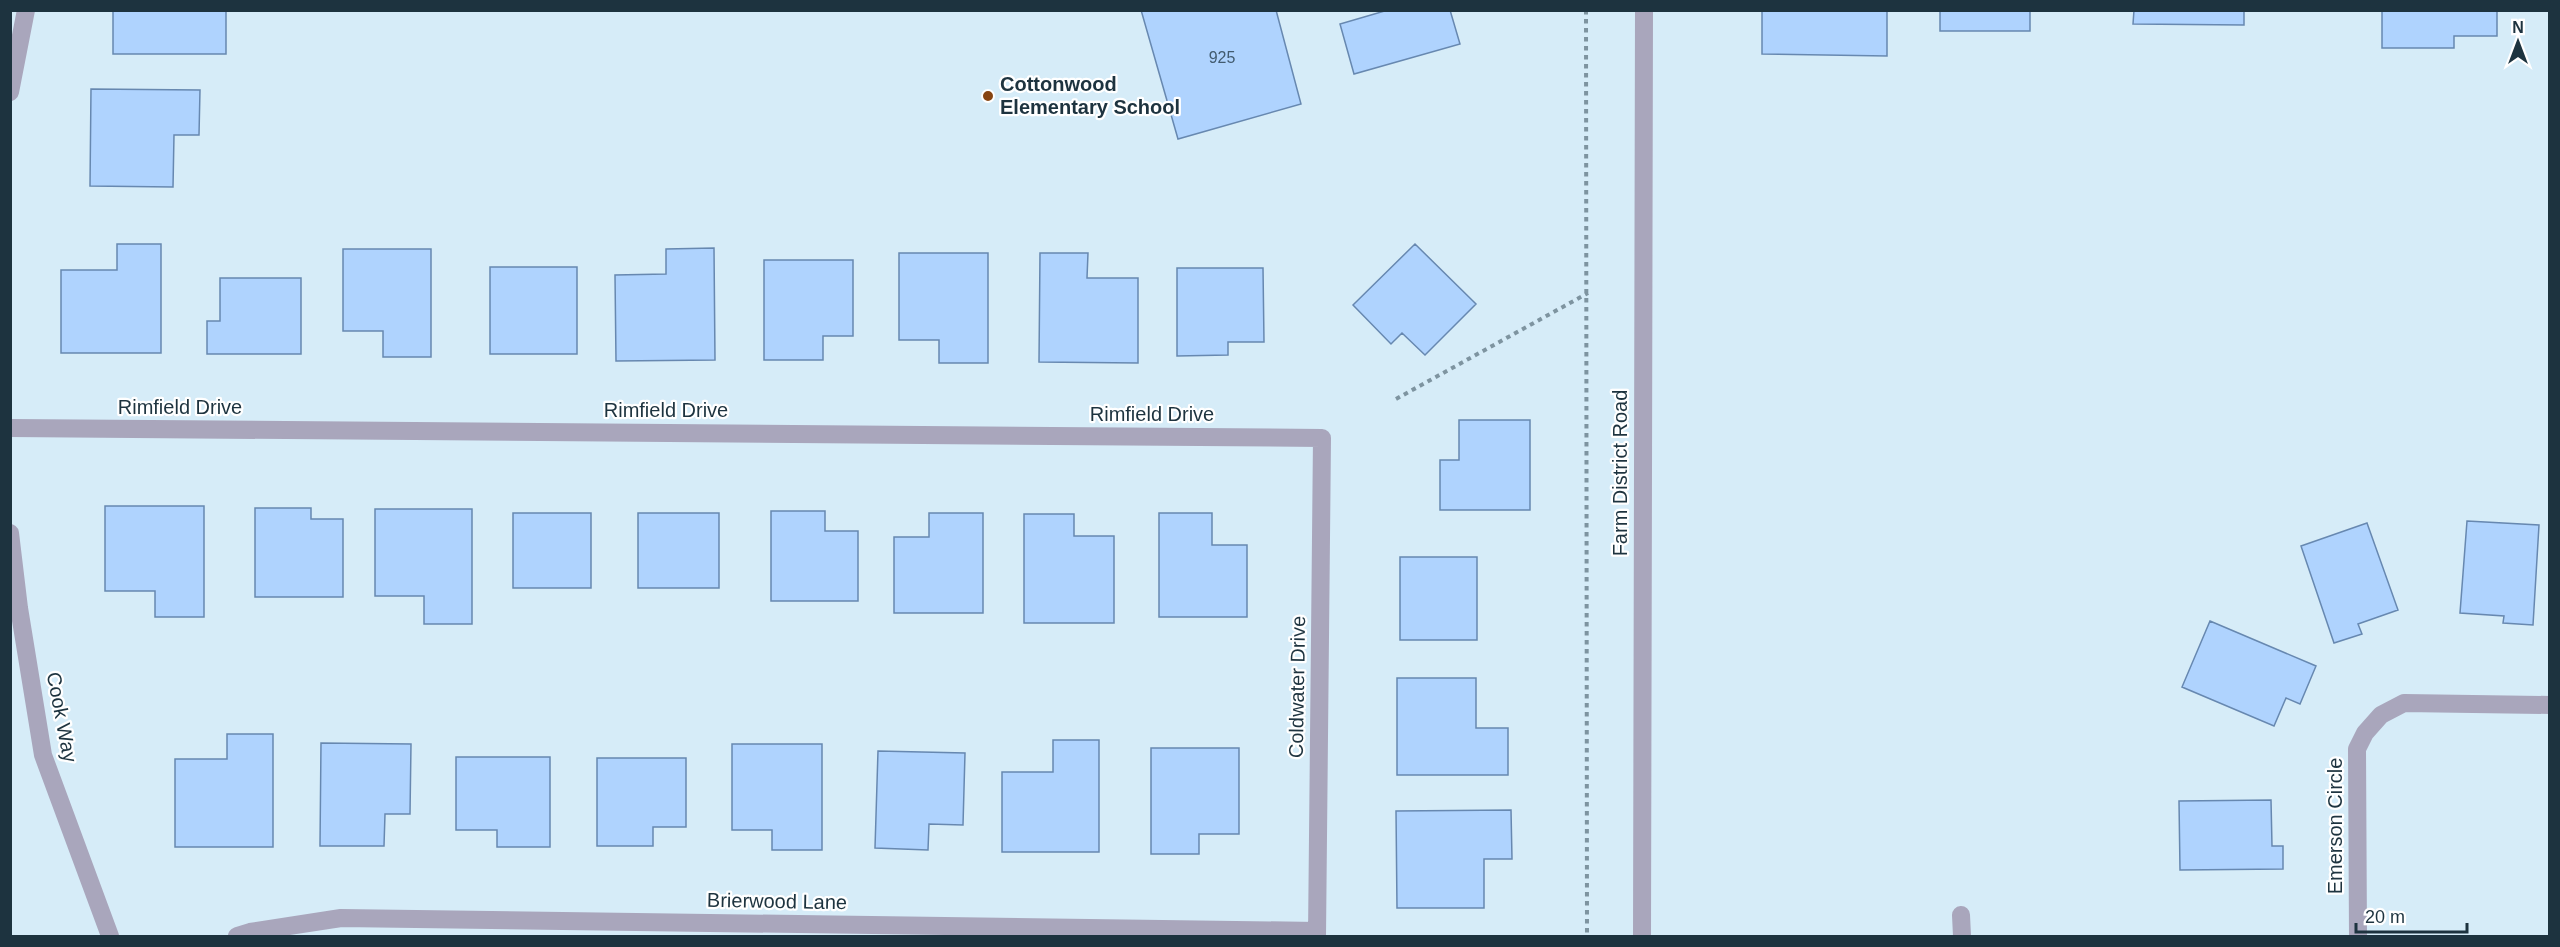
<svg xmlns="http://www.w3.org/2000/svg" width="2560" height="947" font-family="Helvetica,sans-serif">
<style>
.building{fill:#afd3fe;stroke:#6788b0;stroke-width:1.5}
.lines{fill:none;stroke-linecap:round;stroke-linejoin:round}
.path{stroke:#7e94a0;stroke-width:4;stroke-dasharray:4.5 4.5;stroke-linecap:butt}
.minor{stroke:#a9a6bc;stroke-width:18}
.poi-dot{fill:#864411;stroke:#fff;stroke-width:2}
.labels{text-anchor:middle;stroke-width:4.5;stroke-linejoin:round;paint-order:stroke}
.number-label{font-size:16px;fill:#425b6f}
.poi-label{font-size:20px;font-weight:bold;fill:#1d333f;stroke:#fff;text-anchor:start}
.street-label{font-size:20px;fill:#1d333f;stroke:#fff}
</style>
<rect width="100%" height="100%" fill="#d6ecf8"/>
<path class="building" d="M113 10H226V54H113Z
M1141 10H1276L1301 104 1178 139Z
M1388 10H1450L1460 44 1354 74 1340 24Z
M1762 10H1887V56L1762 54Z
M1940 10H2030V31H1940Z
M2134 10H2244V25L2133 24Z
M2382 10H2497V36H2454V48H2382Z
M91 89 200 90 199 135H174L173 187 90 186Z
M117 244H161V353H61V270H117Z
M1415 244 1476 304 1425 355 1402 333 1391 344 1353 305Z
M714 248 715 360 616 361 615 275 666 274V249Z
M343 249H431V357H383V331H343Z
M899 253H988V363H939V340H899Z
M1040 253H1088L1087 278H1138V363L1039 362Z
M764 260H853V336H823V360H764Z
M490 267H577V354H490Z
M1177 268H1263L1264 342H1228V355L1177 356Z
M220 278H301V354H207V321H220Z
M1459 420H1530V510H1440V460H1459Z
M105 506H204V617H155V591H105Z
M255 508H311V519H343V597H255Z
M375 509H472V624H424V596H375Z
M771 511H825V531H858V601H771Z
M513 513H591V588H513Z
M638 513H719V588H638Z
M929 513H983V613H894V537H929Z
M1159 513H1212V545H1247V617H1159Z
M1024 514H1074V536H1114V623H1024Z
M2467 521 2539 525 2533 625 2503 623 2504 616 2460 613Z
M2367 523 2398 610 2358 624 2362 634 2334 643 2301 546Z
M1400 557H1477V640H1400Z
M2210 621 2316 666 2300 704 2286 698 2274 726 2182 687Z
M1397 678H1476V728H1508V775H1397Z
M227 734H273V847H175V759H227Z
M1053 740H1099V852H1002V772H1053Z
M321 743 411 744 410 814H385L384 846H320Z
M732 744H822V850H772V830H732Z
M1151 748H1239V834H1199V854H1151Z
M878 751 965 753 963 825 929 824 928 850 875 848Z
M456 757H550V847H497V830H456Z
M597 758H686V827H653V846H597Z
M2271 800 2272 846H2283V869L2180 870 2179 801Z
M1511 810 1512 859H1484V908H1397L1396 811Z"/>
<g class="lines">
<path class="path" d="M1586 10 1587 936
M1396 399 1588 293"/>
<path class="minor" d="M10 92 26 10
M10 428 1322 438 1317 936
M10 533 19 608 43 755 110 936
M1961 915 1962 936
M237 936 250 932 341 918 1317 931
M1642 936 1644 10
M2358 936 2357 749 2365 733 2381 715 2404 703 2550 705"/>
</g>
<circle class="poi-dot" cx="988" cy="96" r="6"/>
<g class="labels">
<g class="number-label">
<text x="1222" y="63">925</text>
</g>
<g class="poi-label">
<text x="1000" y="91">Cottonwood<tspan x="1000" dy="23">Elementary School</tspan></text>
</g>
<g class="street-label">
<text x="180" y="414">Rimfield Drive</text>
<text x="666" y="417">Rimfield Drive</text>
<text x="1152" y="421">Rimfield Drive</text>
<text transform="translate(1620 473) rotate(-90)" y="7">Farm District Road</text>
<text transform="translate(1297 687) rotate(-89)" y="7">Coldwater Drive</text>
<text transform="translate(62 717) rotate(79)" y="7">Cook Way</text>
<text transform="translate(2335 826) rotate(-90)" y="7">Emerson Circle</text>
<text transform="translate(777 901) rotate(1)" y="7">Brierwood Lane</text>
</g>
</g>
<rect width="2560" height="947" fill="none" stroke="#1d333f" stroke-width="24"/>
<g transform="translate(2518 42)" stroke="#ffffff" stroke-width="4.5" paint-order="stroke">
<path d="M0-4.5L10 22L0 15L-10 22Z" fill="#1d333f"/>
<text y="-9" font-size="16" font-weight="bold" text-anchor="middle" fill="#1d333f">N</text>
</g>
<path d="M2356 923v9h111v-9" fill="none" stroke="#1d333f" stroke-width="3"/>
<text x="2365" y="923" font-size="18" fill="#1d333f" stroke="#ffffff" stroke-width="4.5" paint-order="stroke">20 m</text>
</svg>
